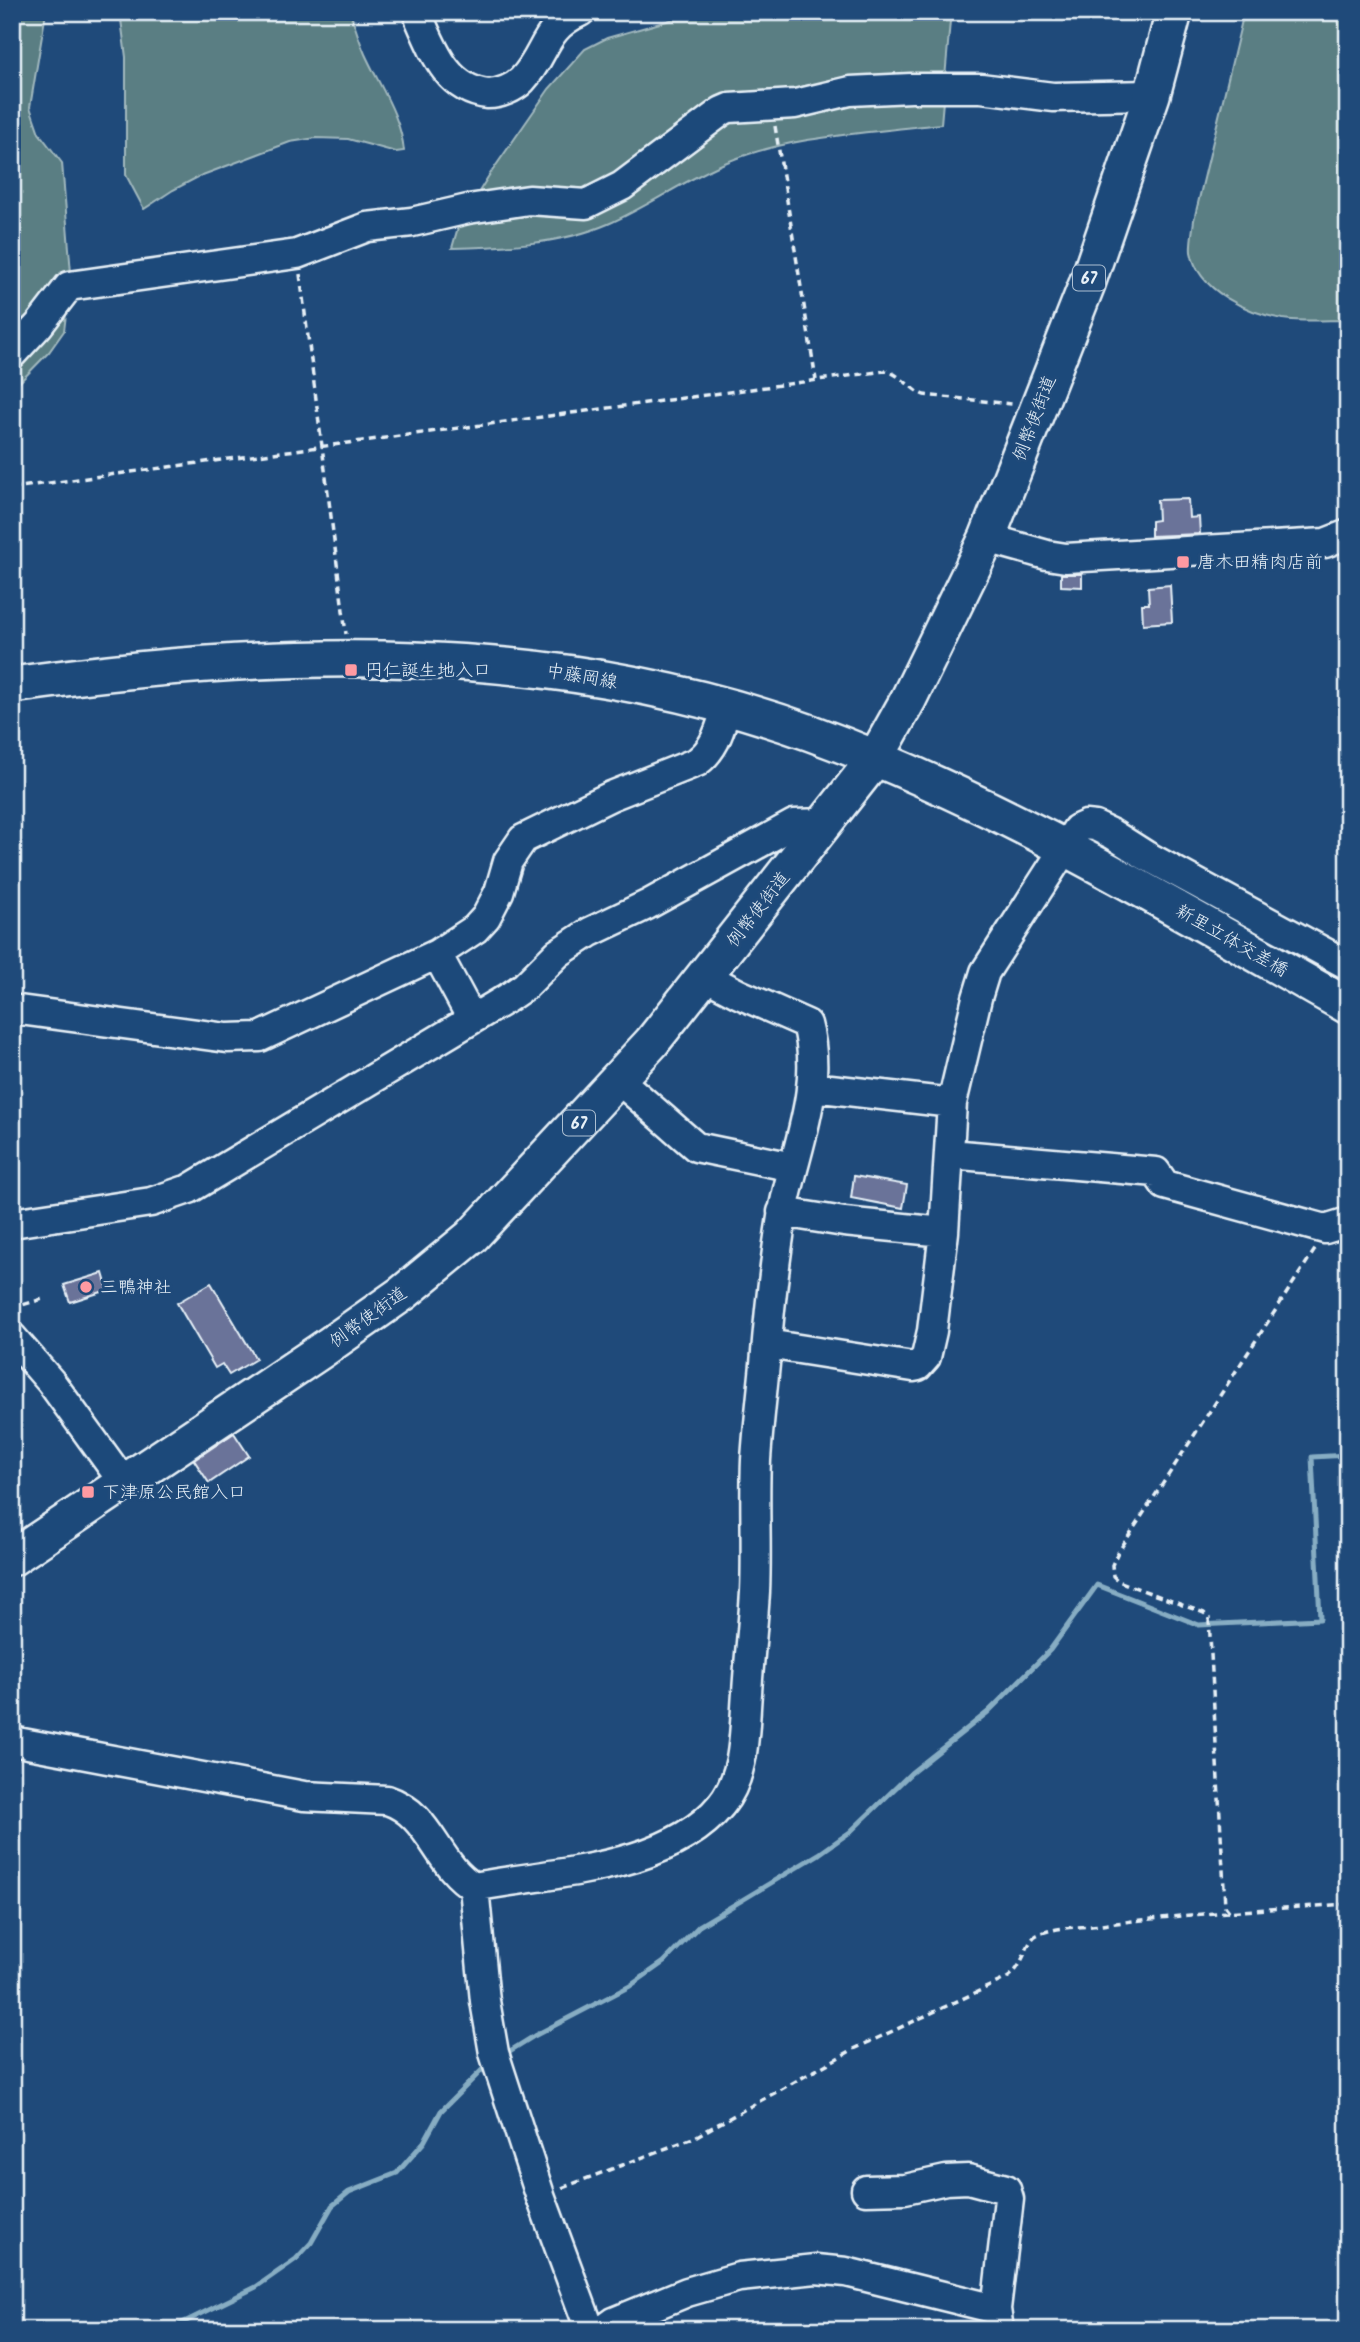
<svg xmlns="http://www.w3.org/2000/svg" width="1360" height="2342" font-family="Kalam,'Klee One',sans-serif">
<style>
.green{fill:#5a7e83;stroke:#a1b8be;stroke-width:2}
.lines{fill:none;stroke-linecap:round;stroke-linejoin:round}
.stream{stroke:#87adc3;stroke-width:5}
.building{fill:#6b7399;stroke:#e8f1f8;stroke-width:2}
.minor-casing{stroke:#e8f1f8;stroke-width:33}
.major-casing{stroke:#e8f1f8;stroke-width:40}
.path{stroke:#e8f1f8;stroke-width:3.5;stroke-dasharray:7 5;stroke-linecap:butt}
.minor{stroke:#1f4a7a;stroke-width:28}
.major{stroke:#1f4a7a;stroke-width:35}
.poi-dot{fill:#ff9aa2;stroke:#1f4a7a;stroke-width:2.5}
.labels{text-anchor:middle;stroke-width:6;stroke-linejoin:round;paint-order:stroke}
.shield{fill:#1f4a7a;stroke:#acbfd2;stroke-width:2}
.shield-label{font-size:16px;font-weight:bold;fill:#e8f1f8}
.street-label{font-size:18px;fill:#e8f1f8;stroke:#1f4a7a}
.poi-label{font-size:18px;fill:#e8f1f8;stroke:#1f4a7a;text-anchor:start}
</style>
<rect width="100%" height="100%" fill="#1f4a7a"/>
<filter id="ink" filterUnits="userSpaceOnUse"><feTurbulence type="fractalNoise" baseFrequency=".0143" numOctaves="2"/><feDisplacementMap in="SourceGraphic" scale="14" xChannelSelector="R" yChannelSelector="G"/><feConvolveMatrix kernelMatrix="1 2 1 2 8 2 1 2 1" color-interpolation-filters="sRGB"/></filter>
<g filter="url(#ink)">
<path class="green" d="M12 12H46L30 107 39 133 62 163 71 273 64 331 49 352 12 390Z
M120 12H350C355 26 359 40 365 54 379 85 401 116 404 151L396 152 348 139 316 138 290 142 200 176 173 190 144 209 126 175V57Z
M699 12H982L981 16 950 21 941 124C870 133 793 135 727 162 686 179 649 206 608 224 562 244 502 247 452 248L459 224 488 177 549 89 585 49 607 38Z
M1244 12H1348V320C1327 320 1304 322 1283 319 1248 313 1198 291 1191 252 1190 242 1193 230 1194 220Z"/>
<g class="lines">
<path class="stream" d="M505 2054 534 2036 630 1986 664 1962 699 1926 819 1854 850 1832 911 1773 988 1712 1050 1650 1097 1585 1199 1625 1320 1619 1312 1457 1348 1455
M168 2330 256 2287 296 2259 311 2243 332 2206 349 2192 397 2173 424 2142 441 2111 487 2065"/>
</g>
<path class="building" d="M1188 499 1189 518 1199 517 1200 534 1151 536V521L1158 520 1157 500Z
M1061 574H1082V587L1061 586Z
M1170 585 1172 622 1143 624 1142 604H1149L1148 587Z
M854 1176 907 1185 903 1208 851 1198Z
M103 1273 108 1290 70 1302 64 1285Z
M211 1283 256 1359 229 1375 222 1364 215 1368 177 1303Z
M234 1433 249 1456 209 1483 194 1460Z"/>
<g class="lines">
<g class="minor-casing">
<path id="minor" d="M420 20C434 52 448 90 488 94 500 94 514 88 522 80 547 54 542 29 580 12
M12 354 39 325 69 286 297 254 367 227 412 222 468 209 529 200 586 204 622 186 722 111 729 108 795 104 850 91 911 88H981L1053 97 1152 95
M987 538 1047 555 1066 558 1325 543 1348 534
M437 954 472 1019
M12 1009 227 1038 260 1037 437 954 475 929 486 917 499 892 508 861 523 839 611 796 697 762C716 748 720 728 727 707
M619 1080 696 1147 793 1167
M813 1087 952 1103
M950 1154 1156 1172 1165 1185 1325 1229 1348 1222
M782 1212 844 1222 944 1232
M12 1223 151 1202 189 1189 506 999 525 986 558 953 590 932 647 905 794 824 825 823
M12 1337 51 1382 124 1483
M767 1344 913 1367 918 1366 926 1357 932 1331 944 1232 952 1103 977 998 985 972 1077 829 1086 825 1095 826 1112 834 1145 855 1348 965
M12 1741 304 1796 387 1800C431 1814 436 1865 474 1887 551 1872 668 1870 721 1805 746 1775 744 1730 747 1693 749 1660 753 1626 755 1592 757 1548 754 1504 756 1460 758 1428 762 1396 765 1364 769 1315 774 1266 782 1217 793 1152 825 1090 807 1024L739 994 705 976
M474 1887 485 2001 494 2053 540 2195 590 2330
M866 2190 905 2189 946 2180 968 2179 1006 2189 1009 2199 996 2309 999 2330
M603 2330 614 2322 687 2292 739 2277 816 2269 846 2272 996 2309"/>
</g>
<g class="major-casing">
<path id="major" d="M12 685C279 647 554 640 811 733 1000 802 1173 907 1348 1006
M12 1558 322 1350 403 1293 471 1237 652 1042 875 759 908 700 987 538 1087 284 1152 95 1174 12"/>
</g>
<path class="path" d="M775 126 816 380
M300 274 346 634
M12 488 885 371C898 372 910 389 924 395L1012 404
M12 1308 46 1298
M1229 1911 1225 1906 1209 1618 1204 1613 1118 1581 1113 1576 1112 1565 1117 1554 1316 1248
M562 2188 693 2138 854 2049 1007 1978C1024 1968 1026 1940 1037 1935 1056 1926 1080 1928 1101 1925 1183 1914 1265 1909 1348 1904"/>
<use href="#minor" class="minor"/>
<use href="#major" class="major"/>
</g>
</g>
<g class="poi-dot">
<rect x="1176" y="555" width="14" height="14" rx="3.5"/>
<rect x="344" y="663" width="14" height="14" rx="3.5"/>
<circle cx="86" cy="1287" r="7"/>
<rect x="81" y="1485" width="14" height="14" rx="3.5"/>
</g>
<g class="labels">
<g class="shield">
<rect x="1073" y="265.5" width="32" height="25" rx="5"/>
<rect x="563" y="1110.5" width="32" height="25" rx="5"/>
</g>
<g class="shield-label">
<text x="1089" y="284">67</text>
<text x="579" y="1129">67</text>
</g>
<g class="street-label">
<text transform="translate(1034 418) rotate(-69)" y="6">例幣使街道</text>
<text transform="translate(582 676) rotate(10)" y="6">中藤岡線</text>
<text transform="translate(758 909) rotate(-52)" y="6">例幣使街道</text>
<text transform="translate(1232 940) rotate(30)" y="6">新里立体交差橋</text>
<text transform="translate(368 1317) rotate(-36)" y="6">例幣使街道</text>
</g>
<g class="poi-label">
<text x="1197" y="568">唐木田精肉店前</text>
<text x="365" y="676">円仁誕生地入口</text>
<text x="100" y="1293">三鴨神社</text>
<text x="102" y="1498">下津原公民館入口</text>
</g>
</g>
<rect width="1360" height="2342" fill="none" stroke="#1f4a7a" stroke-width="42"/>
<rect x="21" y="21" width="1318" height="2300" fill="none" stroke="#e8f1f8" stroke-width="2.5" filter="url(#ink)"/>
</svg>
